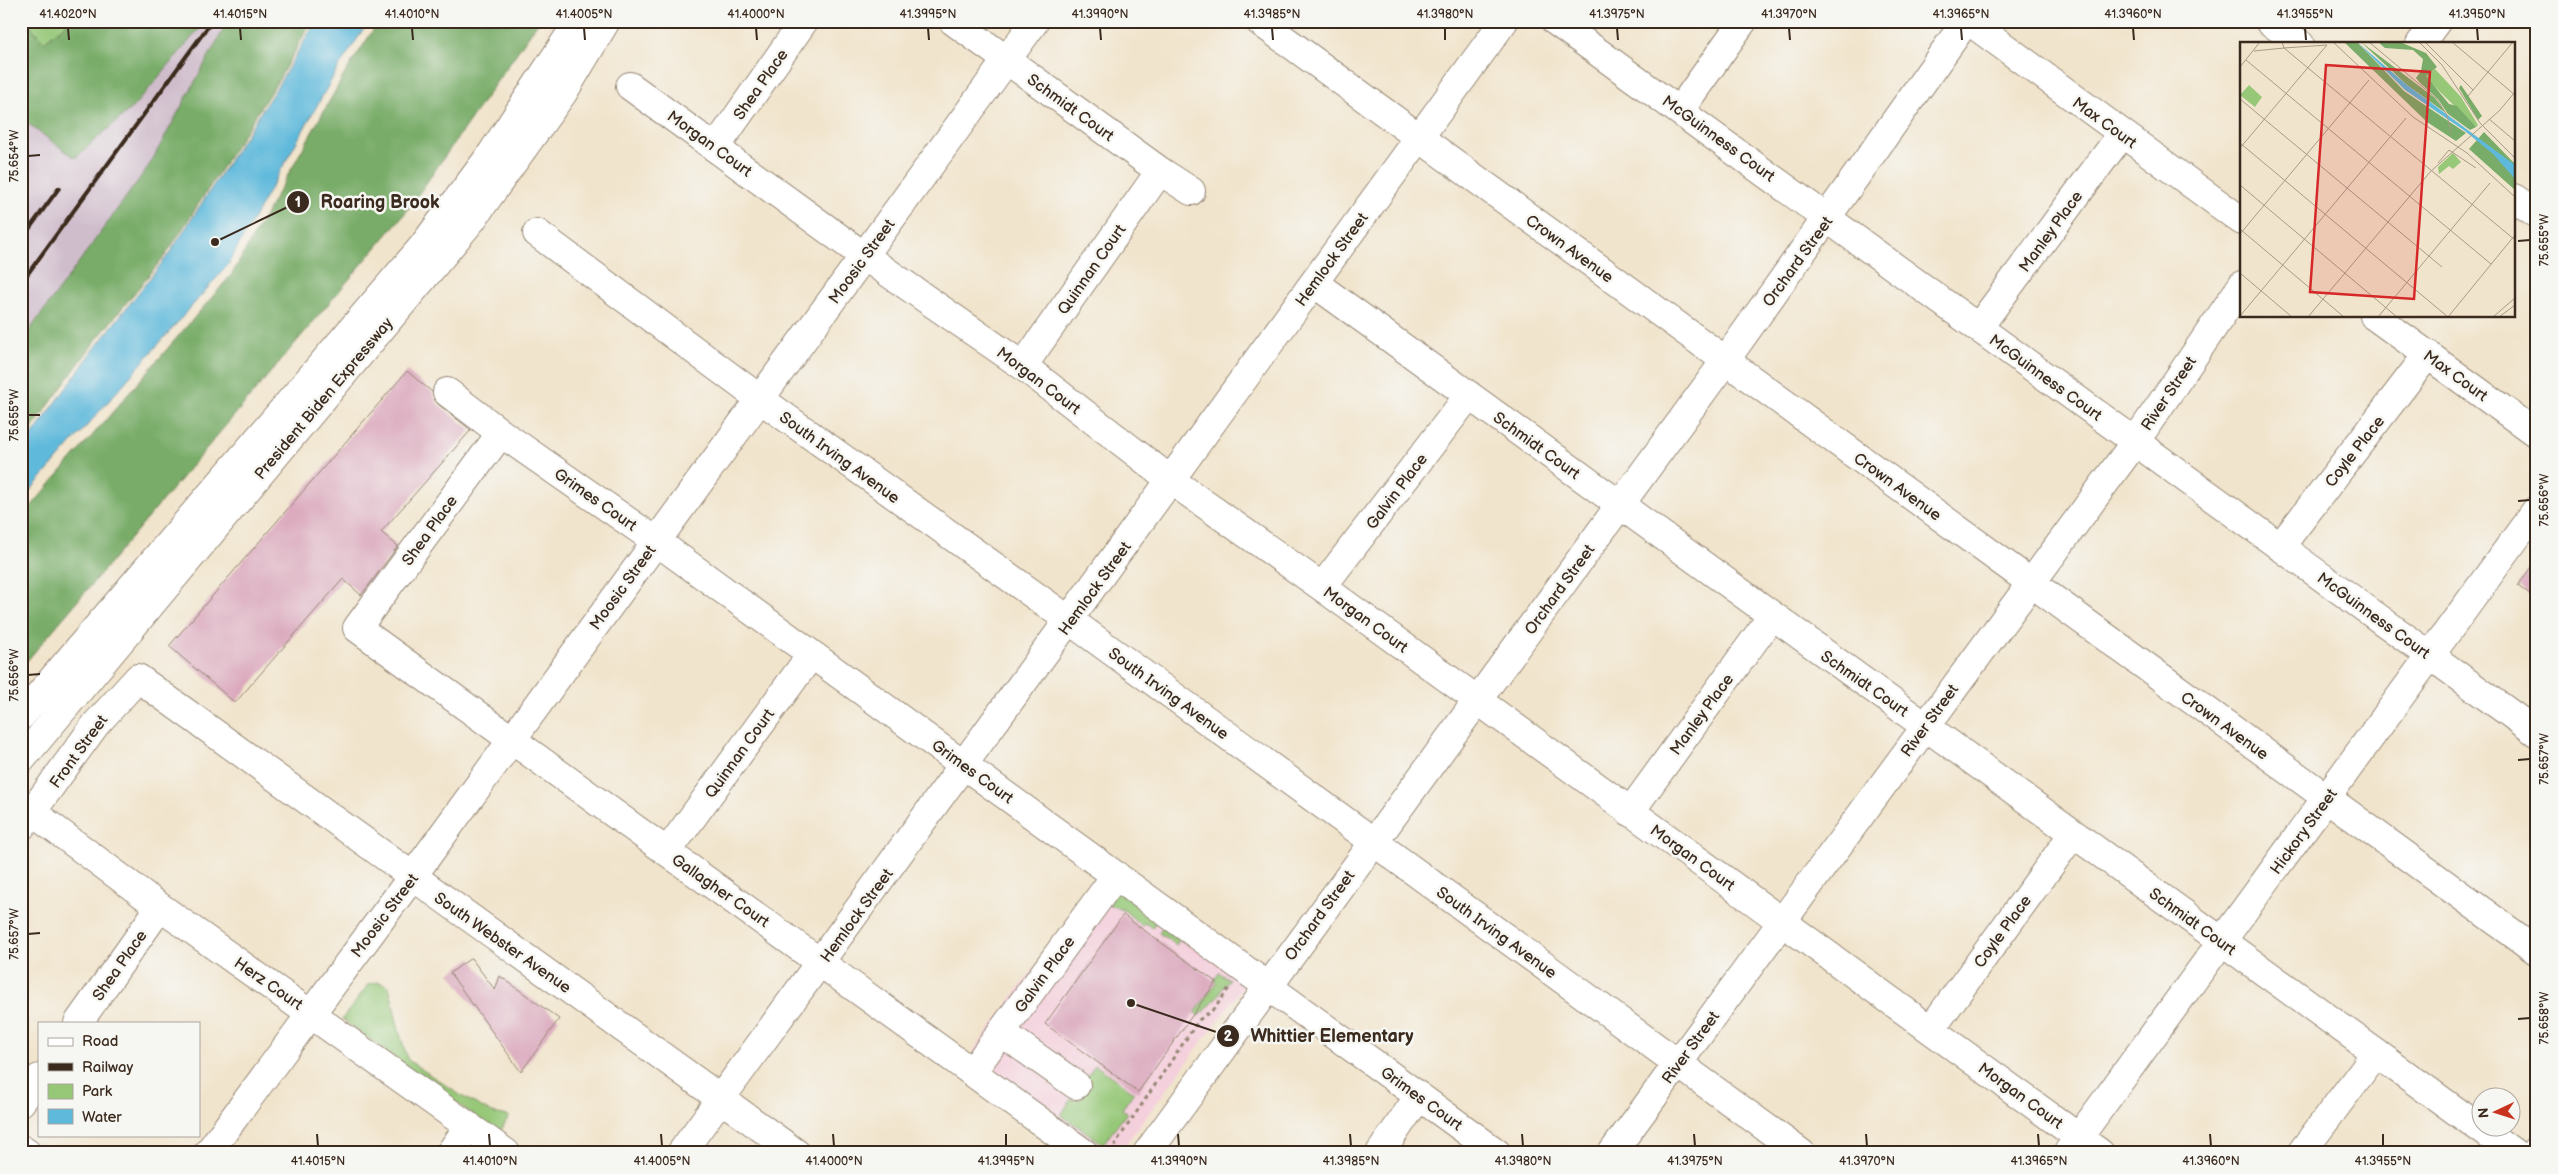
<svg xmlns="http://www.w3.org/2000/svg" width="2558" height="1174" font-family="'Balsamiq Sans',sans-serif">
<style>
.built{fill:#f4cfdc}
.industrial{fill:#d0bdcc}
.green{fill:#96c878;stroke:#68794b}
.forest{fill:#78ac68;stroke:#5a6b43}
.water{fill:#5eb9db;stroke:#4c727c}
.building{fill:#daa7bc}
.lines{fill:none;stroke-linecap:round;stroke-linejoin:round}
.minor-casing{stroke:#968775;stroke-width:30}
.major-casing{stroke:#968775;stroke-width:30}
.highway-casing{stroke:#968775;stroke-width:30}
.path{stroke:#968775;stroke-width:3;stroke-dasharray:4 4;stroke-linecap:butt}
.minor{stroke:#fff;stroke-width:28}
.major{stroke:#fff;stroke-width:28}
.highway{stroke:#fff;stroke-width:28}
.rail{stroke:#3b2a1e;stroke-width:4}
.ticks{fill:none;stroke:#3b2a1e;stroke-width:2}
.labels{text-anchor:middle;stroke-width:5;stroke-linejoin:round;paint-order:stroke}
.street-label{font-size:16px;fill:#3b2a1e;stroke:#f6f6f2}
.inset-road{fill:none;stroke:#a89a86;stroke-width:1}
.view{fill:#d62828;fill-opacity:0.15;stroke:#d62828;stroke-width:2.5}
.inset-edge{fill:none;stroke:#3b2a1e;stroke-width:2.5}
.leader{fill:none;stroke:#3b2a1e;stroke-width:2}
.callout-dot{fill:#3b2a1e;stroke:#f6f6f2;stroke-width:2}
.mark-label{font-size:15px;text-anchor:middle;font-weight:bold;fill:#fff}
.callout-label{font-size:18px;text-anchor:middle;font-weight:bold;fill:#3b2a1e;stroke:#f6f6f2;stroke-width:5;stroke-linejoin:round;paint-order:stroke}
.neatline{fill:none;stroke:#3b2a1e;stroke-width:2}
.ticks-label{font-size:12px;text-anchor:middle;fill:#3b2a1e}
</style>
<rect width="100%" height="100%" fill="#f6f6f2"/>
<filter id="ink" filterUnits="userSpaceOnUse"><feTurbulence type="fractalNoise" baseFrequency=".02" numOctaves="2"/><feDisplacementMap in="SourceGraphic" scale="10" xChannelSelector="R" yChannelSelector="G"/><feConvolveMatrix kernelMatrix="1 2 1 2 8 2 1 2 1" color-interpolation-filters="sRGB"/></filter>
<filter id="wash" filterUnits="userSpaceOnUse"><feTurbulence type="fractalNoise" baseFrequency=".0096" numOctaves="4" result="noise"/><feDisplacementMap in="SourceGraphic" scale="20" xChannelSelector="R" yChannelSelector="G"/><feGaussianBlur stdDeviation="1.12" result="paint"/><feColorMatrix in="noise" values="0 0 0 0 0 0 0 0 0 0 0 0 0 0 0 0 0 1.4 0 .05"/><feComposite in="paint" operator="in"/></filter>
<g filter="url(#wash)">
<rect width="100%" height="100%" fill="#f1e4cc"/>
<path class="built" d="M1104 872 1249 979 1119 1153H1108L972 1053Z"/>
<path class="industrial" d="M206 21H228L150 164 21 342V119L75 158 135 105Z"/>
<path class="green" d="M26 21H70L44 42Z
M1115 890 1159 917 1152 928 1145 923 1142 926 1125 911 1102 902Z
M1166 922 1181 937 1176 945 1159 933Z
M1219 973 1229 979C1219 993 1214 1005 1198 1016L1195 1013 1216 982 1214 980Z
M379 982 389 986 400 1035 408 1060 460 1095 492 1113 509 1116 499 1134 342 1019 369 984Z
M1095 1065 1134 1092 1122 1109 1127 1113 1103 1144 1061 1115 1071 1099 1079 1100 1091 1083 1087 1077Z"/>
<path class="forest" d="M21 21H26L44 42 70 21H206L135 105 75 158 21 119Z
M228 21H312L279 79 167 253 93 344 21 444V342L150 164Z
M379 21H539L406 212 21 668V518L232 274 347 70Z"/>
<path class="water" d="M316 21H369L337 70 227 266 21 501V451L95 348 169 254 277 87Z"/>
<g id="blocks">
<path class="building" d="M407 371 432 392 438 404 471 430 381 532 398 546 368 586 361 595 343 579 235 703 169 646Z
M2537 558V600L2518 586Z
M1123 915 1216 982 1138 1092 1045 1024Z
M471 958 495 990 500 976 559 1019 521 1072 450 973Z"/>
</g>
</g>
<g filter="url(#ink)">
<use href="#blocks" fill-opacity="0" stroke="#968775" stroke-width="1"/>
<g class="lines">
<g class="minor-casing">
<path id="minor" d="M953 21 1160 171 1191 191
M1555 21 2537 733
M1969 21 2242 221
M2269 21 2300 44
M630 86 864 256 1023 366 1172 481 1322 587 2100 1153
M1680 110 1743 21
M716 147 804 21
M2514 198 2537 214
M537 233 760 399 1069 620 1801 1153
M1314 283 2514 1153
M2374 316 2537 434
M1978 328 2121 135
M1023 366 1160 171
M447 392 501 433 656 541 1497 1153
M501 433 357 628 1084 1153
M2280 547 2428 354
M2030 582 2537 951
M1322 587 1469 395
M32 812 160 907 506 1153
M1630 812 1772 616
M21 827 96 724 138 678 796 1153
M667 852 811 655
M78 1023 160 907
M1931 1029 2073 834
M1001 1032 1076 1085
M972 1072 1116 875
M21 1102 39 1078
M21 1149 27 1153
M2068 1152 2537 509
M450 1153 469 1126
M681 1153 1504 21
M1147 1153 1725 361 1966 21
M1380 1153 1419 1096
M2301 1153 2376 1053
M2534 1153 2537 1149"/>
</g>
<g class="major-casing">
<path id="major" d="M1259 21 2030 582
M2420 44 2437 21
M208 1153 412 877 1035 21
M1612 1153 2135 442 2242 285"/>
</g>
<g class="highway-casing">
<path id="highway" d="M21 716 423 246 492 153 579 21
M21 760 471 221 563 93 606 21"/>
</g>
<path class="path" d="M1114 1153 1117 1150 1115 1144 1199 1020 1215 1008 1229 988"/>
<use href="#minor" class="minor"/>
<use href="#major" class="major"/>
<use href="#highway" class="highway"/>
<path class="rail" d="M21 240 59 188
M21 283 212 21"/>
</g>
</g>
<path class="ticks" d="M68 28 69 40M240 28 241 40M412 28 413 40M584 28 585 40M756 28 757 40M928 28 929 40M1100 28 1101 40M1272 28 1273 40M1445 28V40M1617 28 1618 40M1789 28 1790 40M1961 28 1962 40M2133 28 2134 40M2305 28 2306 40M2477 28 2478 40M28 156 40 155M2518 241 2530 240M28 415H40M2518 501 2530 500M28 675 40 674M2518 760 2530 759M28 934 40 933M2518 1019 2530 1018M317 1134 318 1146M489 1134 490 1146M661 1134 662 1146M833 1134 834 1146M1006 1134V1146M1178 1134 1179 1146M1350 1134 1351 1146M1522 1134 1523 1146M1694 1134 1695 1146M1866 1134 1867 1146M2038 1134 2039 1146M2210 1134 2211 1146M2383 1134V1146"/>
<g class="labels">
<g class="street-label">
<text transform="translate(760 84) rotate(-55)" y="6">Shea Place</text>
<text transform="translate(1071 107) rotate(36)" y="6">Schmidt Court</text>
<text transform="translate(2105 122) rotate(36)" y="6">Max Court</text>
<text transform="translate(1719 138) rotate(36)" y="6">McGuinness Court</text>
<text transform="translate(710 143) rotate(36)" y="6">Morgan Court</text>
<text transform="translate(2050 231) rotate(-54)" y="6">Manley Place</text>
<text transform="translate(1570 248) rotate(36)" y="6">Crown Avenue</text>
<text transform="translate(1331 259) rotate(-54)" y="6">Hemlock Street</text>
<text transform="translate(861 261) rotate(-54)" y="6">Moosic Street</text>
<text transform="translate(1797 261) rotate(-54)" y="6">Orchard Street</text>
<text transform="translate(1091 269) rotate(-55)" y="6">Quinnan Court</text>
<text transform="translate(2456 375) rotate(36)" y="6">Max Court</text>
<text transform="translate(2046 377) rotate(36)" y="6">McGuinness Court</text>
<text transform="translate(1039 380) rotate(37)" y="6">Morgan Court</text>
<text transform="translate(2168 393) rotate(-56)" y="6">River Street</text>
<text transform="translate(323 398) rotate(-50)" y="6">President Biden Expressway</text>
<text transform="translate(1537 445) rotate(36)" y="6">Schmidt Court</text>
<text transform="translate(2354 451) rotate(-52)" y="6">Coyle Place</text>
<text transform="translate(840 457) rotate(36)" y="6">South Irving Avenue</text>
<text transform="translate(1898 486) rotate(36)" y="6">Crown Avenue</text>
<text transform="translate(1396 491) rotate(-53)" y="6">Galvin Place</text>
<text transform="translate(596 499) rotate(35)" y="6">Grimes Court</text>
<text transform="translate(429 530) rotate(-54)" y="6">Shea Place</text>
<text transform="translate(622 587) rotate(-54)" y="6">Moosic Street</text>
<text transform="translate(1094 588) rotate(-54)" y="6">Hemlock Street</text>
<text transform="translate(1559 589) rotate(-54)" y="6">Orchard Street</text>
<text transform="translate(2374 615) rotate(36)" y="6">McGuinness Court</text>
<text transform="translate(1366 619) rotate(36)" y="6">Morgan Court</text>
<text transform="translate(1865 683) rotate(35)" y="6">Schmidt Court</text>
<text transform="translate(1169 693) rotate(36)" y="6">South Irving Avenue</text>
<text transform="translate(1701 714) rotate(-54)" y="6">Manley Place</text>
<text transform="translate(1929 720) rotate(-54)" y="6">River Street</text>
<text transform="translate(2225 725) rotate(36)" y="6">Crown Avenue</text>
<text transform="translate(78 751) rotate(-54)" y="6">Front Street</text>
<text transform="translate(739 753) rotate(-54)" y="6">Quinnan Court</text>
<text transform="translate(973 771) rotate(36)" y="6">Grimes Court</text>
<text transform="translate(2303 831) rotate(-54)" y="6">Hickory Street</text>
<text transform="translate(1693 857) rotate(36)" y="6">Morgan Court</text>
<text transform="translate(721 890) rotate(35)" y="6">Gallagher Court</text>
<text transform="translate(384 915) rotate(-53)" y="6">Moosic Street</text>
<text transform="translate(856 915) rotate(-54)" y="6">Hemlock Street</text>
<text transform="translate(1319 915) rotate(-54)" y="6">Orchard Street</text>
<text transform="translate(2193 921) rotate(36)" y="6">Schmidt Court</text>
<text transform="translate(2002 931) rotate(-54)" y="6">Coyle Place</text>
<text transform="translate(1497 932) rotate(36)" y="6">South Irving Avenue</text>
<text transform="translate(503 942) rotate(35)" y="6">South Webster Avenue</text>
<text transform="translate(119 965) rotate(-55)" y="6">Shea Place</text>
<text transform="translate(1044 974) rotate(-54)" y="6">Galvin Place</text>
<text transform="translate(269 983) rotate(35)" y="6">Herz Court</text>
<text transform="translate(1690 1047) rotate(-54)" y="6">River Street</text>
<text transform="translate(2021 1095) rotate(36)" y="6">Morgan Court</text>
<text transform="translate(1422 1098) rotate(36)" y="6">Grimes Court</text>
</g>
</g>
<g transform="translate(2240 42)">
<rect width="275" height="275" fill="#f1e4cc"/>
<path d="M195 27 221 55 238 83 236 85 192 42 186 34ZM9 43 22 55 15 65 0 53ZM213 111 221 120 213 127 209 124 199 132 198 125Z" fill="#96c878"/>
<path d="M104 0H117L164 49 226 91 216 99 187 80ZM121 0 195 56 206 71 167 43ZM138 0H160L186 11 197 25 186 34 209 62 217 64 236 85 230 88 208 72 198 57 180 41 176 36 181 29 183 17 173 8 145 6ZM221 43 242 74 238 78 219 46ZM244 90 275 122V148L229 107Z" fill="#78ac68"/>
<path d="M117 0 167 43 275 123V137L253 112 225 89 165 48Z" fill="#5eb9db"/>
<path class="inset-road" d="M42 0 44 6 275 198M93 0 173 75 227 111 275 155M129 0 197 57 207 73 211 91M179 0 202 23 240 81 275 116M185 0 233 48M212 0 275 53M44 6 87 3M14 9 44 6M6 18 251 222M0 25 20 0M228 54 273 0M0 57 202 225M249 77 275 99M0 101 208 275M0 106 87 3M198 121 209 108 236 126M0 143 157 275M0 187 104 275M0 192 129 38M126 206 191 129 259 69 275 50M0 231 52 275M0 274 166 76M68 275 126 206M138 275 250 141M208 275 275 193M253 275 275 256M259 275 275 263"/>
<path class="view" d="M86 23 190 30 174 257 70 250Z"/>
<rect width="275" height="275" class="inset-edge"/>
</g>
<path class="leader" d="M215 242L298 202M1131 1003L1228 1036"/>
<g class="callout-dot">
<circle cx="215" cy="242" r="5"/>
<circle cx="1131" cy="1003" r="5"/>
<circle cx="298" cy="202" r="12"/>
<circle cx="1228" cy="1036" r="12"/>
</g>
<g class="mark-label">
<text x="298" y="207">1</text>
<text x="1228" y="1041">2</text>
</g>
<g class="callout-label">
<text x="380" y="208">Roaring Brook</text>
<text x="1332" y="1042">Whittier Elementary</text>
</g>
<rect width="2558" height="1174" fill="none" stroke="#f6f6f2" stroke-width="55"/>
<rect x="38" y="1022" width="162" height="115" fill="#f6f6f2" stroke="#aba49d"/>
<rect x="48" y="1038" width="25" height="8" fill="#ffffff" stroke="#aba49d"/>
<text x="82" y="1046" font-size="15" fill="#3b2a1e">Road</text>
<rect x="48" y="1063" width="25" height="8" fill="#3b2a1e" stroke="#aba49d"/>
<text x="82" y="1072" font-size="15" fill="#3b2a1e">Railway</text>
<rect x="48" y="1084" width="25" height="15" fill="#96c878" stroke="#aba49d"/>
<text x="82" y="1096" font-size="15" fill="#3b2a1e">Park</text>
<rect x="48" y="1109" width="25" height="15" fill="#5eb9db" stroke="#aba49d"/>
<text x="82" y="1122" font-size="15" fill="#3b2a1e">Water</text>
<g transform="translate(2496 1112) rotate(266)"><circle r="24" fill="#f6f6f2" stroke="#aba49d"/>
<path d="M0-4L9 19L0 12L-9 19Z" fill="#c8321e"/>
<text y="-8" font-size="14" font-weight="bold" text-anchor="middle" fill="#3b2a1e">N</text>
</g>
<rect x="28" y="28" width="2502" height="1118" class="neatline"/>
<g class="ticks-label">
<text x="68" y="18">41.4020°N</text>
<text x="240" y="18">41.4015°N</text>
<text x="412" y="18">41.4010°N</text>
<text x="584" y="18">41.4005°N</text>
<text x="756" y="18">41.4000°N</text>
<text x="928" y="18">41.3995°N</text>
<text x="1100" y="18">41.3990°N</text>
<text x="1272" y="18">41.3985°N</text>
<text x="1445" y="18">41.3980°N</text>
<text x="1617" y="18">41.3975°N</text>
<text x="1789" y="18">41.3970°N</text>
<text x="1961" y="18">41.3965°N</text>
<text x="2133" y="18">41.3960°N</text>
<text x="2305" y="18">41.3955°N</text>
<text x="2477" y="18">41.3950°N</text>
<text transform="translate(14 156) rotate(-90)" y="4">75.654°W</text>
<text transform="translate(2544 240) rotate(-90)" y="4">75.655°W</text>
<text transform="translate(14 415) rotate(-90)" y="4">75.655°W</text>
<text transform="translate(2544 500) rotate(-90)" y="4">75.656°W</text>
<text transform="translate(14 675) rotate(-90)" y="4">75.656°W</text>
<text transform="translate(2544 759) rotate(-90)" y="4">75.657°W</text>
<text transform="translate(14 934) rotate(-90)" y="4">75.657°W</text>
<text transform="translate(2544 1018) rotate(-90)" y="4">75.658°W</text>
<text x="318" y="1165">41.4015°N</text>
<text x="490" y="1165">41.4010°N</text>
<text x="662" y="1165">41.4005°N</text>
<text x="834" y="1165">41.4000°N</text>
<text x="1006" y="1165">41.3995°N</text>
<text x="1179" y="1165">41.3990°N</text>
<text x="1351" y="1165">41.3985°N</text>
<text x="1523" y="1165">41.3980°N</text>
<text x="1695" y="1165">41.3975°N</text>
<text x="1867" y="1165">41.3970°N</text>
<text x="2039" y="1165">41.3965°N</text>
<text x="2211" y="1165">41.3960°N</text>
<text x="2383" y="1165">41.3955°N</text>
</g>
</svg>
